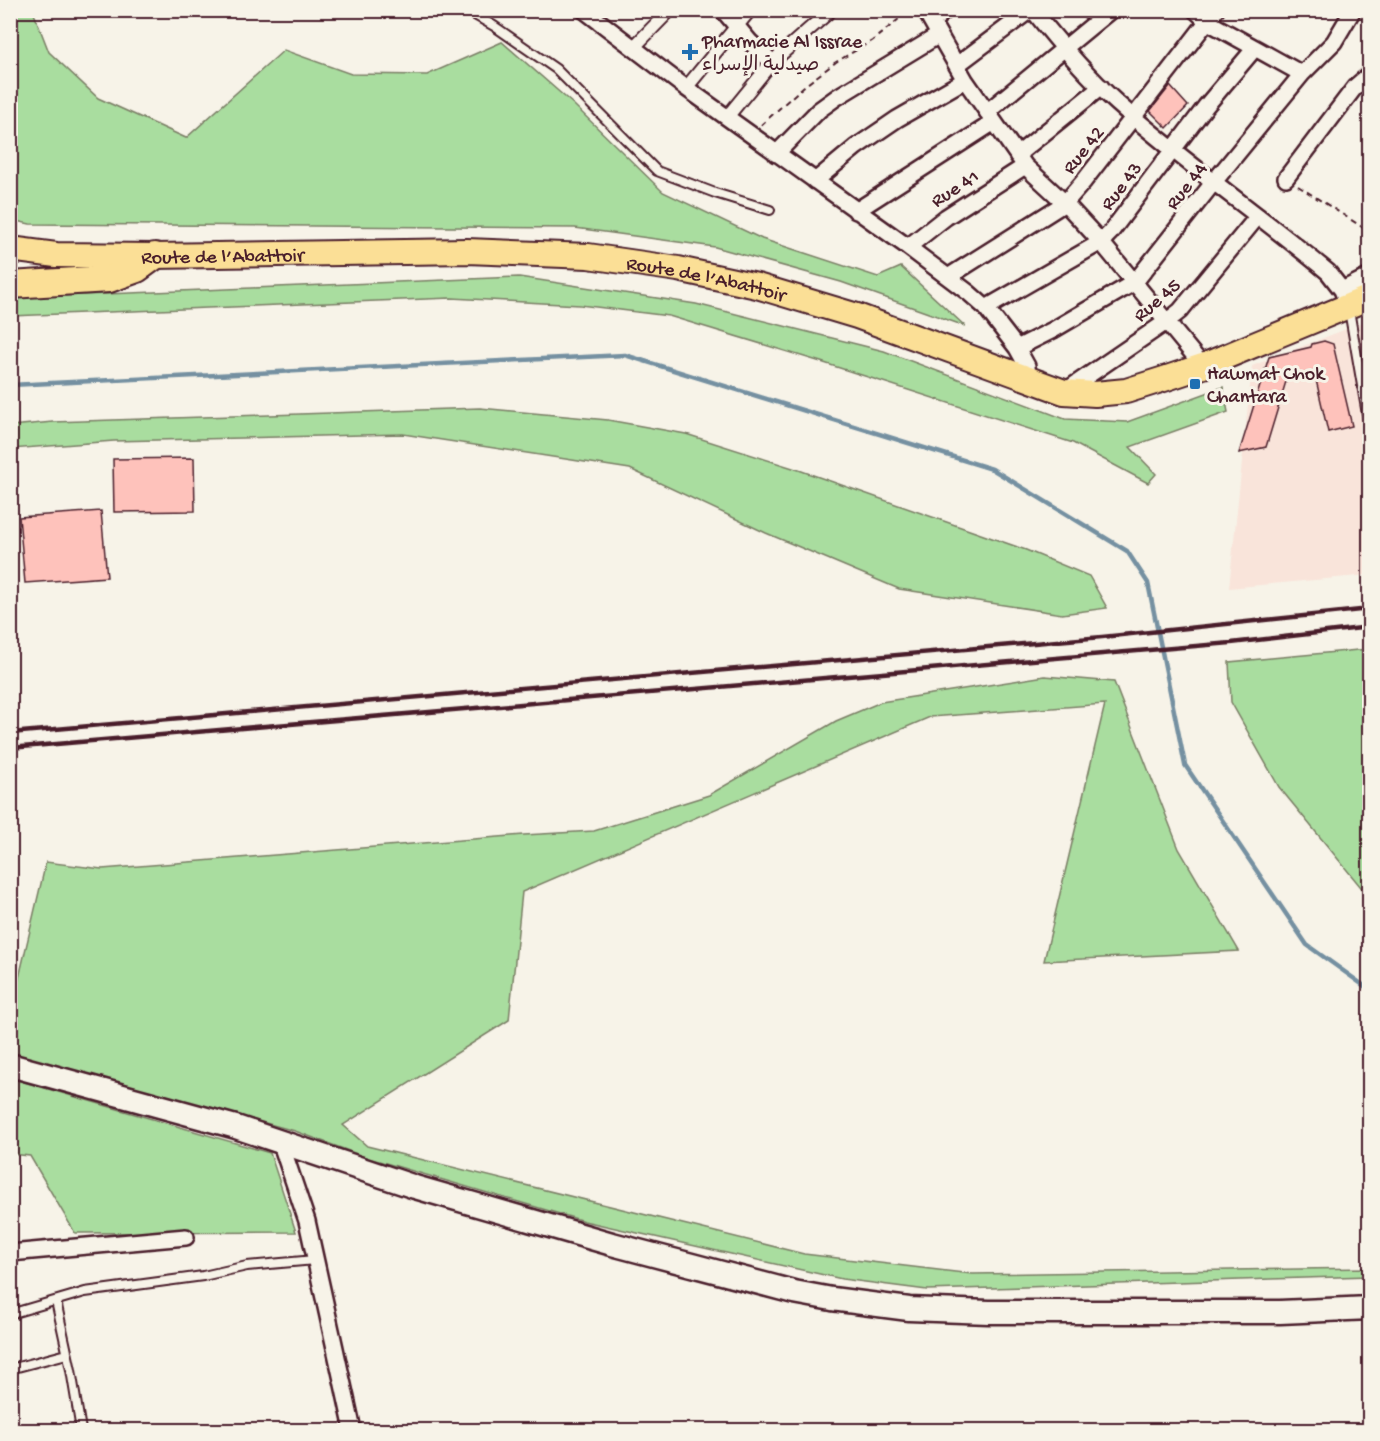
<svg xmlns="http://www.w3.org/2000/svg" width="1380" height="1441" font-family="'Gochi Hand','Playpen Sans Arabic',sans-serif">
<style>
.built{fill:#f9e4da}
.green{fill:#a9dd9f;stroke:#7a7e65;stroke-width:1.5}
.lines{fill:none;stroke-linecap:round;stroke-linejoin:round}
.stream{stroke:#7490a1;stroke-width:4.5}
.building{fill:#fec2bb;stroke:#4a1f2b;stroke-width:1.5}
.service-casing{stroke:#4a1f2b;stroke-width:12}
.pedestrian-casing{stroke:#4a1f2b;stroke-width:16}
.minor-casing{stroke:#4a1f2b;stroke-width:20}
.secondary-casing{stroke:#4a1f2b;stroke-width:27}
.primary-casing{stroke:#4a1f2b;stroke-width:28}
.trunk-casing{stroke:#4a1f2b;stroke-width:30}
.path{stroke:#4a1f2b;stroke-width:2;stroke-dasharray:6 4.5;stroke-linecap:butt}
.service{stroke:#f7f3e8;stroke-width:8}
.pedestrian{stroke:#f7f3e8;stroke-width:12}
.minor{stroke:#f7f3e8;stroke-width:15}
.secondary{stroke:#f7f3e8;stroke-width:22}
.primary{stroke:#fbdf96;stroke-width:24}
.trunk{stroke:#fbdf96;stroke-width:26}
.rail{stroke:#4a1f2b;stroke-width:4.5}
.poi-dot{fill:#1f6fb2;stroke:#f7f3e8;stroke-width:2}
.labels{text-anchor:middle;stroke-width:6;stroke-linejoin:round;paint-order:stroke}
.poi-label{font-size:20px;fill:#4a1f2b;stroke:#f7f3e8;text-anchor:start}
.street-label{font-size:20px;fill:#4a1f2b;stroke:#f7f3e8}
</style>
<rect width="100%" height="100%" fill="#f7f3e8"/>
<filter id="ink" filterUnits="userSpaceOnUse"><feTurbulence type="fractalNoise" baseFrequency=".0167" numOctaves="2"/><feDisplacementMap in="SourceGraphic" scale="12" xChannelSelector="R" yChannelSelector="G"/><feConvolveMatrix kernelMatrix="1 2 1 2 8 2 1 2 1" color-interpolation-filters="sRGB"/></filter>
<g filter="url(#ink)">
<path class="built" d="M1369 320V575L1229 588 1252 366Z"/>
<path class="green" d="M10 11H33L49 52 98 98 186 138 284 50 351 74 427 75 502 42 573 104 663 192 762 239 878 277 901 267 965 326 841 282 715 247 575 228 30 224 11 220Z
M519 277 696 304 884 351 1065 419 1127 422 1223 387 1228 412 1130 447 1156 474 1148 483 1073 443 821 362 669 316 580 305 451 298 11 316V298Z
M480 408 608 420 686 434 796 469 1026 550 1089 576 1107 608 1062 614 899 589 766 533 630 469 403 434 114 441 11 449V426L53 422Z
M1369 649H1370L1369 897 1279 787 1231 702 1229 662Z
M1045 676 1114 682 1179 849 1239 951 1044 961 1105 704 930 717 522 892 509 1020 343 1125 367 1146 804 1254 972 1274 1369 1268V1276L927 1290 842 1279 584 1221 365 1157 295 1131 11 1054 10 983 18 982 46 862 102 869 524 835 594 831 709 795 836 721 881 702Z
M10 1078 270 1153 296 1232 75 1233 30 1156 11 1154Z"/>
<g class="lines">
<path class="stream" d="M10 385 625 355 992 469 1127 551 1148 583 1185 765 1307 945 1370 990"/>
</g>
<path class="building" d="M1170 86 1188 106 1167 128 1150 111Z
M1324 341 1333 344 1352 426 1328 432 1314 371 1287 378 1266 447 1239 453 1269 357 1311 347 1312 344Z
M194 458 195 511 114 512 113 459Z
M101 511 107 577 25 583 19 517Z"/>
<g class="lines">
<g class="service-casing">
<path id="service" d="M466 10 494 26 556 69 657 171 715 193 770 210
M1349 310 1370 432
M56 1301 71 1370 81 1430
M10 1314 85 1292 203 1276 247 1266 315 1260
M10 1369 67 1354"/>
</g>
<g class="pedestrian-casing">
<path id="pedestrian" d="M633 48 670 10
M686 88 750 10
M727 117 772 62 831 10"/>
</g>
<g class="minor-casing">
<path id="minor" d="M584 10 686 88 908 247 969 293 986 308 1017 348 1027 366 1028 379
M723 10 750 42 772 62
M925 10 965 80 1025 166 1065 203 1101 242 1203 366
M1033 10C1059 43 1086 75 1117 103 1184 163 1259 214 1328 272L1342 290 1348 305
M1195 10 1208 22 1302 74
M932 22 946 10
M957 65 1030 10
M987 112 1111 10
M776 154 819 110 837 97 939 35
M1017 155 1101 87
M1286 178 1355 87 1370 74
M815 181 856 147 897 119 965 80
M856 211 994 122
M908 247 946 217 1025 166
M948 277 1065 203 1084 181 1216 10
M1342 290 1370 276
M986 308 1101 242 1110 233 1206 106 1255 48
M1017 348 1053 330 1135 282 1213 183 1302 74 1334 42 1353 10
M1064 392 1166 322 1180 311 1258 216
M281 1144 307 1221 353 1430
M10 1253 186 1237"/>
</g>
<g class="secondary-casing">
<path id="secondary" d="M10 1065 236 1127 415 1187 612 1244 794 1292 832 1299 909 1309 989 1312H1280L1370 1308"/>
</g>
<g class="primary-casing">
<g id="primary">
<path id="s1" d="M10 249 56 255 155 256 467 251 588 256 678 269 757 286 857 316 1064 392 1095 394 1126 391 1164 379 1203 366 1370 297"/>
</g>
</g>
<g class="trunk-casing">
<path id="trunk" d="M10 285 109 279 137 269 155 256"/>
</g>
<path class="path" d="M761 125 803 87 836 62 872 41 910 10
M1298 186 1370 232"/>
<use href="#service" class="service"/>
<use href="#pedestrian" class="pedestrian"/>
<use href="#minor" class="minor"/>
<use href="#secondary" class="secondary"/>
<use href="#primary" class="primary"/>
<use href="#trunk" class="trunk"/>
<path class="rail" d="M10 733 1102 637 1370 609
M10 748 1231 643 1370 627"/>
</g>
</g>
<g class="poi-dot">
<path d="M687 43h6v6h6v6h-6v6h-6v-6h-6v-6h6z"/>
<rect x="1189" y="378" width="12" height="12" rx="3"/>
</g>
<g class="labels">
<g class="poi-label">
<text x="702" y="47">Pharmacie Al Issrae<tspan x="702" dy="23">صيدلية الإسراء</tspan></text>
<text x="1207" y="379">Hawmat Chok<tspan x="1207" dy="23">Chantara</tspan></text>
</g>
<g class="street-label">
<text transform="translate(1082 149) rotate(-52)" y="7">Rue 42</text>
<text transform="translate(1120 185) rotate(-53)" y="7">Rue 43</text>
<text transform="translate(1185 185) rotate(-52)" y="7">Rue 44</text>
<text transform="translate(954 187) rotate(-33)" y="7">Rue 41</text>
<text dy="7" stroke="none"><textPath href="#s1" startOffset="213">Route de l’Abattoir</textPath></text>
<text dy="7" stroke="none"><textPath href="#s1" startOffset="699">Route de l’Abattoir</textPath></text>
<text transform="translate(1156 299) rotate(-41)" y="7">Rue 45</text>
</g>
</g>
<rect width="1380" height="1441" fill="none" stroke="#f7f3e8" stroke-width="36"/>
<rect x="18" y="18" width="1344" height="1405" fill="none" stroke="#4a1f2b" stroke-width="2" filter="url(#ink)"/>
</svg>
